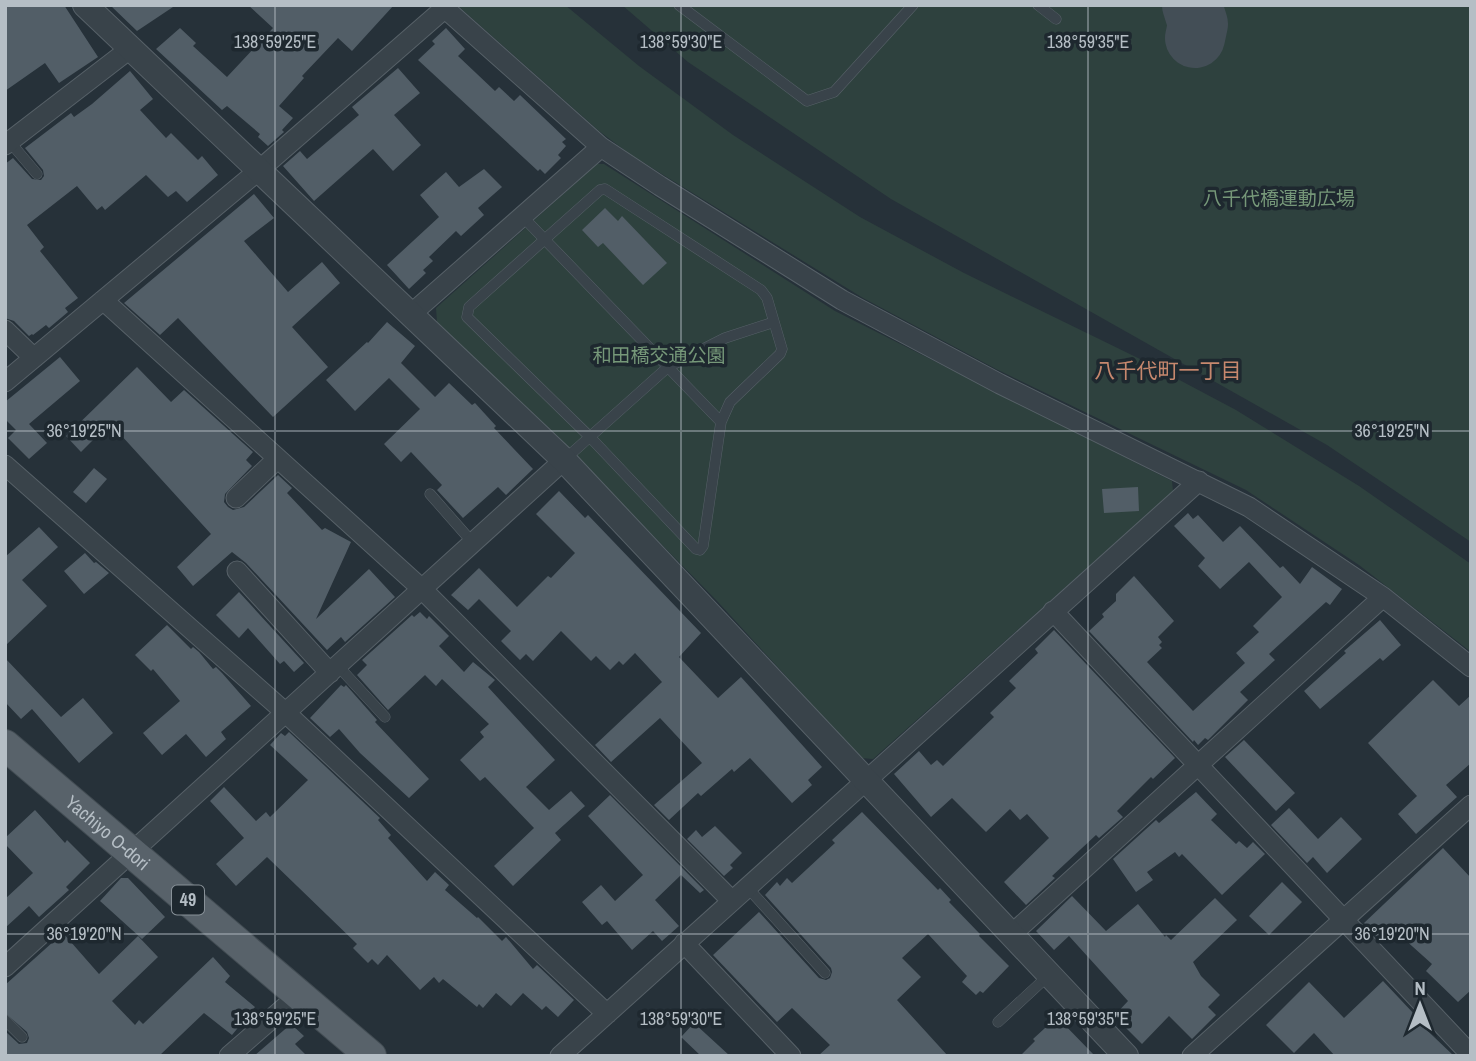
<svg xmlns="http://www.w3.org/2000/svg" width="1476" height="1061" font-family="'Archivo Narrow','Noto Sans JP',sans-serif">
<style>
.green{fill:#2e413e}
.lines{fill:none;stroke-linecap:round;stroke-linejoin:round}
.taxiway{stroke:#434e56;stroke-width:60}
.building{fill:#525e67}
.service-casing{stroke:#576168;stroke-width:11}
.minor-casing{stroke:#576168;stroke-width:21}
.tertiary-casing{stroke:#576168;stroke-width:26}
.primary-casing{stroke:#424c53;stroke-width:32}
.service{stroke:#39434a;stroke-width:10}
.minor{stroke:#39434a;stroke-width:19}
.tertiary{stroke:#39434a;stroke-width:24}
.primary{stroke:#58626a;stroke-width:30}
.ticks{fill:none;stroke:#b5bec5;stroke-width:2;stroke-opacity:0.45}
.labels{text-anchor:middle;stroke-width:7;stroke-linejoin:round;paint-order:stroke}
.shield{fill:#1e282f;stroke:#889198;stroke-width:2}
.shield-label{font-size:18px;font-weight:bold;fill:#b5bec5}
.park-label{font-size:19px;fill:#769879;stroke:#1e282f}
.street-label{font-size:19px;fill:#b5bec5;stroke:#1e282f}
.neighbourhood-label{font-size:21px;fill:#c7886e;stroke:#1e282f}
.ticks-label{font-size:18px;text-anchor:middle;fill:#b5bec5;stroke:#1e282f;stroke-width:7;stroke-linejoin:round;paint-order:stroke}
</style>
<rect width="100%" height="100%" fill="#263139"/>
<path class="green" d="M457 5H565L639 66 733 135 860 217 964 273 1138 358 1236 410 1359 486 1471 564V652L1359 565 1246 490 996 369 863 298 631 155 599 131Z
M622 5H1471V542L1327 445 891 199 688 62Z
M597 164H604L835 311 1172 481 1173 491 873 759 861 758 718 602 572 453 437 322 436 308Z"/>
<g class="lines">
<path class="taxiway" d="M1192 5 1198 24 1195 38"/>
</g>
<path class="building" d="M5 5H64L98 57 59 83 45 63 5 91Z
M110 5H176L137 31Z
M248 5H394L352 51 338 38 302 76 304 78 279 106 293 118 282 130 284 132 268 146 258 137 260 134 227 106 222 110 156 49 180 28 196 43 193 46 227 77 273 28Z
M446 28 465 49 458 56 495 91 499 87 514 101 520 95 566 139 562 142 566 146 558 155 561 158 545 174 540 169 538 171 418 60 435 44 432 41Z
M398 68 420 93 394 115 421 145 393 171 373 149 314 201 283 166 300 151 307 159 359 115 352 107Z
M130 71 153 99 140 110 166 138 171 133 198 160 202 156 218 175 187 202 176 191 168 197 146 175 105 210 102 206 97 210 77 186 27 225 44 247 40 251 78 298 65 308 68 312 49 328 46 325 33 335 32 334 29 336 14 321 5 318V164L13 158 32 179 41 180 44 176 43 170 25 148 71 113 74 117 92 104Z
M484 169 502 187 478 208 484 215 461 236 456 231 429 257 433 261 423 270 426 273 409 289 387 265 439 217 420 195 446 172 459 187Z
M254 194 274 218 244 241 288 292 322 262 340 283 292 327 328 367 273 417 178 318 160 335 124 303Z
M605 208 618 221 622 216 667 263 643 285 603 243 598 247 582 230Z
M387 322 415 346 401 363 435 397 449 383 472 405 475 403 496 426 494 428 533 469 506 495 498 487 463 518 437 490 442 485 411 452 401 462 384 444 420 409 389 378 355 411 326 380 367 342 368 343Z
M60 357 80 381 29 424 47 443 29 459 8 438 16 430 5 419V402Z
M137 367 171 402 184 390 253 452 246 460 252 466 225 494 224 502 228 507 233 510 244 507 278 475 292 488 287 493 322 530 325 528 351 542 316 619 369 569 395 597 345 642 341 637 327 650 246 563 232 552 193 586 177 567 211 534 110 423 81 452 66 436Z
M94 468 107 479 86 503 73 492Z
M1138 487 1139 511 1104 513 1102 489Z
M559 491 585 518 588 515 701 633 679 657 718 698 741 677 822 767 808 780 812 785 792 803 750 758 734 772 732 769 701 796 698 793 669 820 654 805 702 763 660 718 611 762 595 745 662 682 635 653 623 665 619 661 610 670 596 656 591 661 561 631 533 661 526 654 520 660 501 641 511 631 479 599 468 610 451 595 479 568 517 607 548 576 551 578 575 553 536 514Z
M1188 513 1193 519 1198 515 1223 542 1240 526 1280 568 1283 566 1300 584 1312 567 1342 589 1330 605 1326 602 1269 654 1275 660 1240 692 1248 700 1208 740 1205 738 1198 745 1194 740 1193 742 1089 631 1104 617 1102 614 1116 601V594L1134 576 1174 621 1158 637 1162 642 1159 645 1162 648 1147 662 1193 711 1245 663 1236 653 1259 632 1253 626 1282 597 1249 562 1220 589 1198 566 1205 558 1174 526Z
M39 527 58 547 22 580 47 606 5 646V557Z
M85 553 94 563 96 562 109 573 84 594 64 571Z
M239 592 304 663 294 672 284 661 280 664 248 628 239 638 216 615Z
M420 612 427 619 429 616 449 636 439 646 464 672 473 662 495 680 488 687 555 760 526 787 549 810 571 791 585 806 555 833 561 840 513 886 494 866 534 828 485 777 480 781 460 760 484 737 480 732 489 724 442 679 436 686 425 675 388 710 357 675 367 665 362 660 412 615 414 617Z
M1380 620 1401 645 1383 661 1380 658 1320 709 1304 691 1346 653 1344 651Z
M167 625 191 649 193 647 199 652 213 669 216 667 222 673 251 706 221 732 226 739 206 757 186 734 162 755 143 733 180 701 153 669 151 671 135 655Z
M1054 630 1175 758 1153 779 1151 777 1117 811 1123 817 1099 838 1096 835 1052 876 1055 878 1026 905 1004 882 1049 838 1027 814 1020 820 1010 809 986 832 952 798 931 817 894 774 919 751 931 765 937 760 943 766 994 717 990 713 1016 688 1009 681 1038 653 1035 649Z
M5 658 61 717 83 698 113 733 79 763 32 709 21 719 5 702Z
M1433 680 1459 706 1471 695V763L1446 785 1457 797 1416 834 1398 814 1417 796 1368 743Z
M341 685 344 687 346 685 377 720 375 722 429 779 409 798 360 753 339 729 330 737 310 718Z
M289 732 380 818 378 820 391 835 388 838 427 881 435 872 449 885 445 890 477 918 478 917 502 941 506 937 533 969 537 965 574 1000 558 1017 546 1006 542 1010 523 993 511 1006 496 993 483 1008 479 1004 477 1007 443 979 439 983 434 977 420 990 387 955 378 965 372 959 368 963 353 948 357 944 267 857 236 886 216 864 244 838 210 801 224 787 256 821 266 812 270 817 308 780 270 745 281 733 285 736Z
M1244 740 1295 793 1276 811 1225 757Z
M1196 792 1217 814 1211 820 1236 844 1239 841 1247 848 1253 842 1265 854 1222 895 1182 854 1179 857 1175 852 1147 872 1153 880 1136 892 1113 859 1156 820 1159 823Z
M610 795 704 890 700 893 681 875 655 900 679 926 662 941 653 931 632 950 607 921 602 925 582 902 601 885 615 901 643 875 588 816Z
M1289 808 1318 839 1341 817 1362 839 1327 873 1313 857 1307 863 1271 825Z
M35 810 65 843 67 840 90 863 66 887 69 890 39 917 29 906 5 928V899L33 873 5 844V838Z
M862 812 938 890 940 888 951 900 949 902 980 934 979 936 1009 966 983 993 980 991 976 995 962 982 967 976 928 934 902 958 921 977 897 1000 948 1056H818L830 1045 792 1008 777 1022 713 955 759 912 819 978 826 980 830 978 832 972 831 968 765 895 777 882 780 886 787 878 792 883 835 843 832 840Z
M715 826 742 853 730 865 733 868 724 876 687 839 696 830 702 837Z
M1443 848 1471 878V990L1458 1002 1426 971 1432 964 1393 929 1383 939 1380 936 1378 938 1364 923Z
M121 878H128L165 917 142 939 100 901Z
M1282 882 1302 902 1269 935 1249 916Z
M1072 896 1106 931 1138 904 1165 937 1166 935 1171 940 1215 898 1237 920 1193 962 1201 976 1220 995 1208 1007 1216 1015 1192 1039 1169 1016 1142 1044 1114 1016 1128 1001 1069 936 1054 950 1036 931Z
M63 933 99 974 138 936 158 957 112 1001 135 1025 139 1020 143 1024 213 957 230 976 225 982 255 1007 232 1035 204 1013 159 1056H5V1031L19 1044 27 1043 29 1038 27 1032 5 1013V985Z
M1383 981 1415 1015 1413 1017 1454 1056H1335L1314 1033 1294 1053 1266 1025 1309 982 1344 1018Z
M1057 1017 1095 1056H1020L1035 1041 1033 1039Z
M694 1023 730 1056H701L681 1037Z
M291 1024 304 1036 295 1044 307 1056H254Z"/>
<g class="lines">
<g class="service-casing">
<path id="service" d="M679 5 807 101 834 92 913 5
M1038 5 1056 19
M10 142 37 174
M605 189 761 290 767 298 782 349 780 354 730 402 721 422 703 546 700 550 696 549 589 436 467 317 469 307 600 190Z
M523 217 721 422
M564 460 668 367 725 338 774 322
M430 494 473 543
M338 666 385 717
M747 887 825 973
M5 1020 22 1037
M998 1022 1049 975"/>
</g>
<g class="minor-casing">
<path id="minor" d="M441 5 601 147 660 186 842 300 1000 384 1249 507 1383 597 1471 667
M5 145 131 48
M103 300 422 589 732 901
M410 315 601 147
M5 330 34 358
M5 382 258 171 445 8
M5 465 286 713 607 1014
M236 498 277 459
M237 571 330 673
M1053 611 1471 1055
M1012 934 1383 597
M684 943 791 1056
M5 967 564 460
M229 1056 300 994
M560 1056 1199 481
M1192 1056 1471 805"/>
</g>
<g class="tertiary-casing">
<path id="tertiary" d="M85 5 564 460 1126 1056"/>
</g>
<g class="primary-casing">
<g id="primary">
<path id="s1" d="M5 745 371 1056"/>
</g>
</g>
<use href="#service" class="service"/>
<use href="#minor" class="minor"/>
<use href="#tertiary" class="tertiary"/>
<use href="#primary" class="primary"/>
</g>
<path class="ticks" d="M275 5V1056M681 5V1056M1088 5V1056M5 431H1471M5 934H1471"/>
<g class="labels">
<rect class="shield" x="172" y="885.5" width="32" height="29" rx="5"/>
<g class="shield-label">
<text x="188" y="906">49</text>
</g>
<g class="park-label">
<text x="1279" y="205">八千代橋運動広場</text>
<text x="659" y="362">和田橋交通公園</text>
</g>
<g class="street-label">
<text dy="7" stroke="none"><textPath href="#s1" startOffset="135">Yachiyo O-dori</textPath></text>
</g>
<g class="neighbourhood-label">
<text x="1168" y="378">八千代町一丁目</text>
</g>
</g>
<g class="ticks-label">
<text x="275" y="48">138°59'25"E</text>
<text x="681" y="48">138°59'30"E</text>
<text x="1088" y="48">138°59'35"E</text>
<text x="84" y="437">36°19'25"N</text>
<text x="1392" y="437">36°19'25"N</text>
<text x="84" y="940">36°19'20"N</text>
<text x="1392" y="940">36°19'20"N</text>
<text x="275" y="1025">138°59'25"E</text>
<text x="681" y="1025">138°59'30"E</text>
<text x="1088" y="1025">138°59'35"E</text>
</g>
<rect width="1476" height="1061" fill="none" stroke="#b5bec5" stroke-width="14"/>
<g transform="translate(1420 1005)" stroke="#1e282f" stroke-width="5" paint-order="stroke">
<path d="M0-5L12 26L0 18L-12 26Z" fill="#b5bec5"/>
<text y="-10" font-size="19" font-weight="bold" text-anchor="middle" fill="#b5bec5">N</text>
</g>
</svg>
